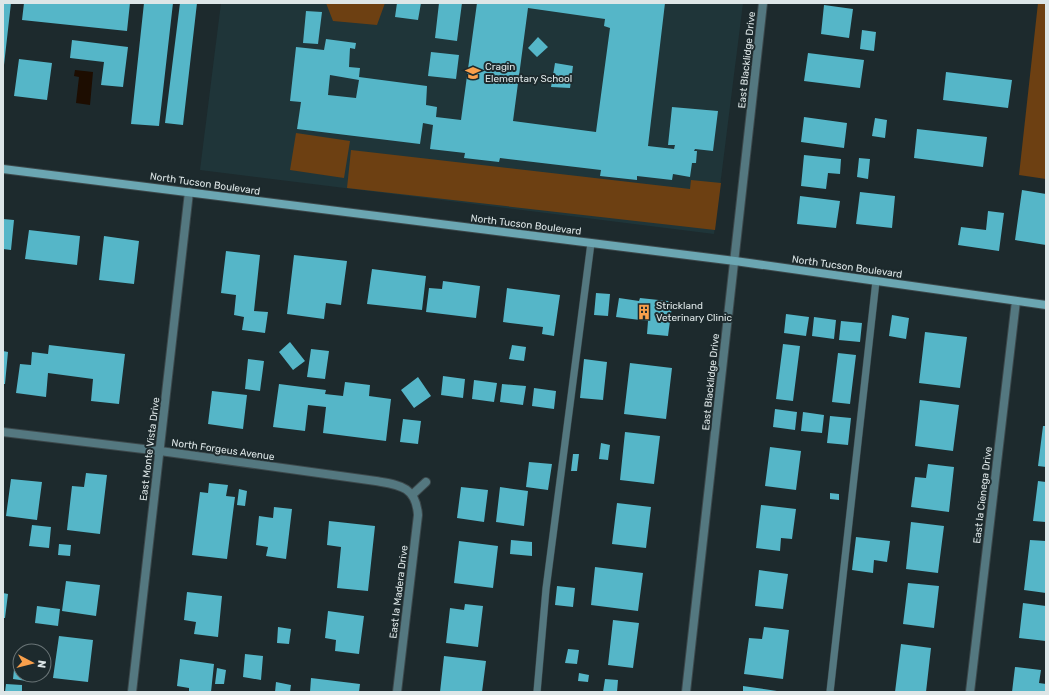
<svg xmlns="http://www.w3.org/2000/svg" width="1049" height="695" viewBox="0 0 1049 695" font-family="Rubik,sans-serif">
<rect width="100%" height="100%" fill="#1d2a2d"/>
<path fill="#1f3539" d="M221,3H743L714,234L200,170Z"/>
<path fill="#6d4012" d="M326,3H385L377,25L333,21Z
M1038,3H1046V179L1019,175Z
M296,133L350,141L344,178L290,170Z
M351,150L690,189L691,180L721,183L715,230L347,188Z"/>
<path fill="#1d0d01" d="M75,70L93,72L90,105L76,103L79,77L74,76Z"/>
<path fill="#55b6c8" fill-rule="evenodd" d="M3,3H11L4,65H3Z
M24,3H130L127,31L22,20Z
M144,3H173L159,126L131,124Z
M180,3H197L183,125L165,123Z
M397,3H421L418,20L395,17Z
M439,3H462L457,41L435,38Z
M477,3H665L648,146L674,149L675,145H668L672,107L718,111L713,151L695,149L694,151H697L696,163H692L690,177L673,174L672,180L637,176V180L600,176L601,170L500,158L499,162L464,158L465,153L430,149L433,125L423,123L420,144L297,129L301,102L290,101L296,47L324,50L326,39L356,43L355,49L350,48L349,67L360,68L359,77L427,86L426,105L437,107L436,117L461,120ZM528,8L605,19L604,26L610,28L596,132L513,121ZM330,75L359,80L356,98L328,95Z
M824,5L853,9L849,38L821,34Z
M306,11L322,12L318,44L303,43Z
M862,30L876,32L874,51L860,49Z
M538,37L548,47L537,57L528,48Z
M72,40L128,47L123,87L101,85L104,62L70,58Z
M431,52L459,55L456,79L428,76Z
M808,53L864,60L860,88L804,81Z
M19,59L52,63L47,100L14,96Z
M555,63L573,66L570,88L551,87Z
M946,72L1012,80L1008,108L943,100Z
M804,117L847,123L844,148L801,142Z
M875,118L887,120L885,138L872,136Z
M917,129L987,137L983,167L914,158Z
M804,155L841,159L840,174L828,173L826,189L801,186Z
M859,158L870,159L868,179L857,177Z
M1022,190L1046,194V245L1015,240Z
M860,192L895,196L892,228L856,224Z
M800,196L840,201L836,228L797,224Z
M988,211L1004,213L999,251L958,245L961,227L986,230Z
M3,219L14,220L11,250L3,249Z
M29,230L80,236L77,265L25,259Z
M104,236L139,241L134,284L99,280Z
M226,251L260,255L254,311L268,312L265,333L242,330L244,317L234,315L236,295L221,293Z
M294,255L347,261L341,305L326,303L324,319L287,314Z
M372,269L426,276L422,310L367,304Z
M443,281L480,286L476,318L426,312L429,288L442,289Z
M507,288L560,295L554,336L542,334L543,327L503,322Z
M596,293L610,294L608,316L594,315Z
M619,298L639,301L640,298L668,301L672,306L668,336L647,334L648,321L616,317Z
M786,314L809,317L806,336L784,333Z
M892,315L909,318L906,339L889,336Z
M814,317L836,320L834,339L812,336Z
M841,321L862,323L860,342L839,340Z
M925,332L967,337L960,388L919,383Z
M290,342L305,361L293,370L279,352Z
M783,344L800,346L793,401L776,399Z
M49,345L125,354L119,404L91,401L93,379L48,373L46,397L16,393L20,364L31,365L32,352L48,354Z
M512,345L526,347L524,361L509,359Z
M311,349L329,351L325,379L307,377Z
M3,351L8,352L5,384H3Z
M838,353L856,355L850,404L832,402Z
M248,359L264,361L260,391L245,389Z
M584,359L607,362L603,400L580,398Z
M630,363L672,368L666,419L624,414Z
M443,376L465,379L463,398L441,395Z
M418,377L431,396L414,408L401,390Z
M474,380L497,383L494,402L472,399Z
M345,382L370,385L369,396L391,399L386,441L323,433L326,407L308,405L305,431L273,427L279,384L326,390L325,394L343,396Z
M502,384L526,386L523,405L500,402Z
M534,388L556,391L554,409L532,406Z
M212,391L247,395L243,429L208,424Z
M920,400L959,405L953,451L915,446Z
M775,409L797,412L795,430L773,427Z
M803,412L824,415L822,433L801,431Z
M830,416L851,418L848,445L827,443Z
M403,419L421,421L418,444L400,442Z
M1043,426H1046V467L1038,466Z
M625,432L660,436L654,484L620,480Z
M601,443L610,445L608,460L599,459Z
M770,447L801,451L796,490L765,486Z
M573,454H579L577,471H571Z
M529,462L552,464L548,490L526,487Z
M928,464L954,467L949,512L911,507L915,477L926,478Z
M86,473L107,475L100,534L67,530L72,486L84,487Z
M11,479L42,482L37,520L6,516Z
M1038,481L1046,482V522L1033,521Z
M209,483L228,485L226,496L235,497L227,559L192,555L200,492L208,493Z
M461,487L488,490L484,522L457,518Z
M500,487L528,491L524,526L496,522Z
M239,489L247,491L245,506L237,505Z
M830,493L839,494V500L830,499Z
M617,503L651,507L646,548L612,544Z
M761,505L796,509L792,539L781,538L780,551L756,548Z
M274,507L292,509L286,559L266,556L268,547L256,545L259,516L273,518Z
M329,521L375,526L368,591L337,588L341,547L327,545Z
M911,522L944,526L938,573L906,569Z
M32,525L51,527L49,548L29,546Z
M856,537L890,541L887,562L874,560L873,573L852,570Z
M511,540L532,542V556L510,554Z
M1030,540L1046,541V593L1024,590Z
M459,541L498,546L493,588L454,583Z
M59,544L71,545L70,556L58,555Z
M595,567L643,573L638,611L591,605Z
M759,570L788,574L783,609L755,606Z
M66,581L100,585L96,616L62,611Z
M908,583L939,586L934,628L903,624Z
M557,586L575,588L573,607L555,605Z
M187,592L222,596L218,637L194,634L196,622L184,620Z
M3,593L8,594L5,618H3Z
M1023,603L1046,606V641L1019,638Z
M465,604L483,606L478,647L446,643L450,608L464,610Z
M37,606L60,609L58,626L35,623Z
M328,611L364,616L359,654L335,651L336,640L325,638Z
M613,620L639,623L633,668L608,665Z
M278,627L291,629L289,644L277,643Z
M764,627L789,630L783,679L744,674L749,638L762,639Z
M59,636L93,640L88,682L53,678Z
M901,644L931,648L926,692H895Z
M568,649L579,650L577,664L565,663Z
M245,654L263,656L261,680L243,677Z
M444,656L486,661L482,692H440Z
M180,659L214,664L211,692H189V688L177,686Z
M1015,667L1041,670L1039,683L1046,684V692H1012Z
M217,668L226,670L224,684H215Z
M14,669H20V675H27V681L13,679Z
M579,673L589,675L588,682L578,681Z
M311,678L360,684L359,692H310Z
M605,679L618,680L617,692H603Z
M276,682L291,685L290,692H275Z
M6,684L22,685V692H5Z
M743,686L777,691V692H743Z"/>
<g fill="none" stroke-linecap="round" stroke-linejoin="round">
<g stroke="#3c484b" stroke-width="8">
<path id="service" d="M537,692L546,589L591,243
M830,692L876,281"/>
</g>
<g stroke="#3c484b" stroke-width="10">
<path id="minor" d="M3,432L160,451L376,481C399,485 416,486 418,515L397,692
M412,495L426,482
M132,692L189,192
M686,692L763,3
M970,692L1016,301"/>
</g>
<g stroke="#3c484b" stroke-width="10">
<path id="secondary" d="M3,169L735,261L1046,305"/>
</g>
<use href="#service" stroke="#547880" stroke-width="7"/>
<use href="#minor" stroke="#547880" stroke-width="8"/>
<use href="#secondary" stroke="#6ba6b2" stroke-width="8"/>
</g>
<defs>
<g id="school-bare" transform="scale(1.2)"><path d="M0-5L7-2L0 1L-7-2ZM-4 1L0 2.5L4 1V4Q0 6-4 4Z" fill="#f9a04c" stroke="#1d2a2d" stroke-width="2.5" paint-order="stroke"/></g>
<g id="building-bare" transform="scale(1.2)"><path d="M-4-6H4V6H1V3H-1V6H-4ZM-2.5-4.3h1.7v1.8h-1.7ZM.8-4.3h1.7v1.8H.8ZM-2.5-1h1.7V.8h-1.7ZM.8-1h1.7V.8H.8Z" fill="#f9a04c" stroke="#1d2a2d" stroke-width="2.5" paint-order="stroke"/></g>
</defs>
<g fill-rule="evenodd">
<use href="#school-bare" x="473" y="73"/>
<use href="#building-bare" x="644" y="312"/>
</g>
<g text-anchor="middle" dominant-baseline="central" stroke-width="4" stroke-linejoin="round" paint-order="stroke">
<g font-size="10" fill="#dde6e7" stroke="#1d2a2d">
<text transform="translate(747 60) rotate(-84)">East Blacklidge Drive</text>
<text transform="translate(205 184) rotate(8)">North Tucson Boulevard</text>
<text transform="translate(526 225) rotate(7)">North Tucson Boulevard</text>
<text transform="translate(847 267) rotate(8)">North Tucson Boulevard</text>
<text transform="translate(711 382) rotate(-84)">East Blacklidge Drive</text>
<text transform="translate(150 449) rotate(-83)">East Monte Vista Drive</text>
<text transform="translate(223 450) rotate(8)">North Forgeus Avenue</text>
<text transform="translate(983 495) rotate(-83)">East la Cienega Drive</text>
<text transform="translate(399 592) rotate(-83)">East la Madera Drive</text>
</g>
<g font-size="10" fill="#dde6e7" stroke="#1d2a2d" text-anchor="start">
<text x="485" y="67">Cragin<tspan x="485" dy="12">Elementary School</tspan></text>
<text x="656" y="306">Strickland<tspan x="656" dy="12">Veterinary Clinic</tspan></text>
</g>
</g>
<rect width="1049" height="695" fill="none" stroke="#dde6e7" stroke-width="8"/>
<g transform="translate(32 663) rotate(97)"><circle r="19" fill="#1d2a2d" stroke="#6a7577"/>
<path d="M0-3L7 15L0 10L-7 15Z" fill="#f9a04c"/>
<text y="-6" font-size="11" font-weight="bold" text-anchor="middle" fill="#dde6e7">N</text>
</g>
</svg>
